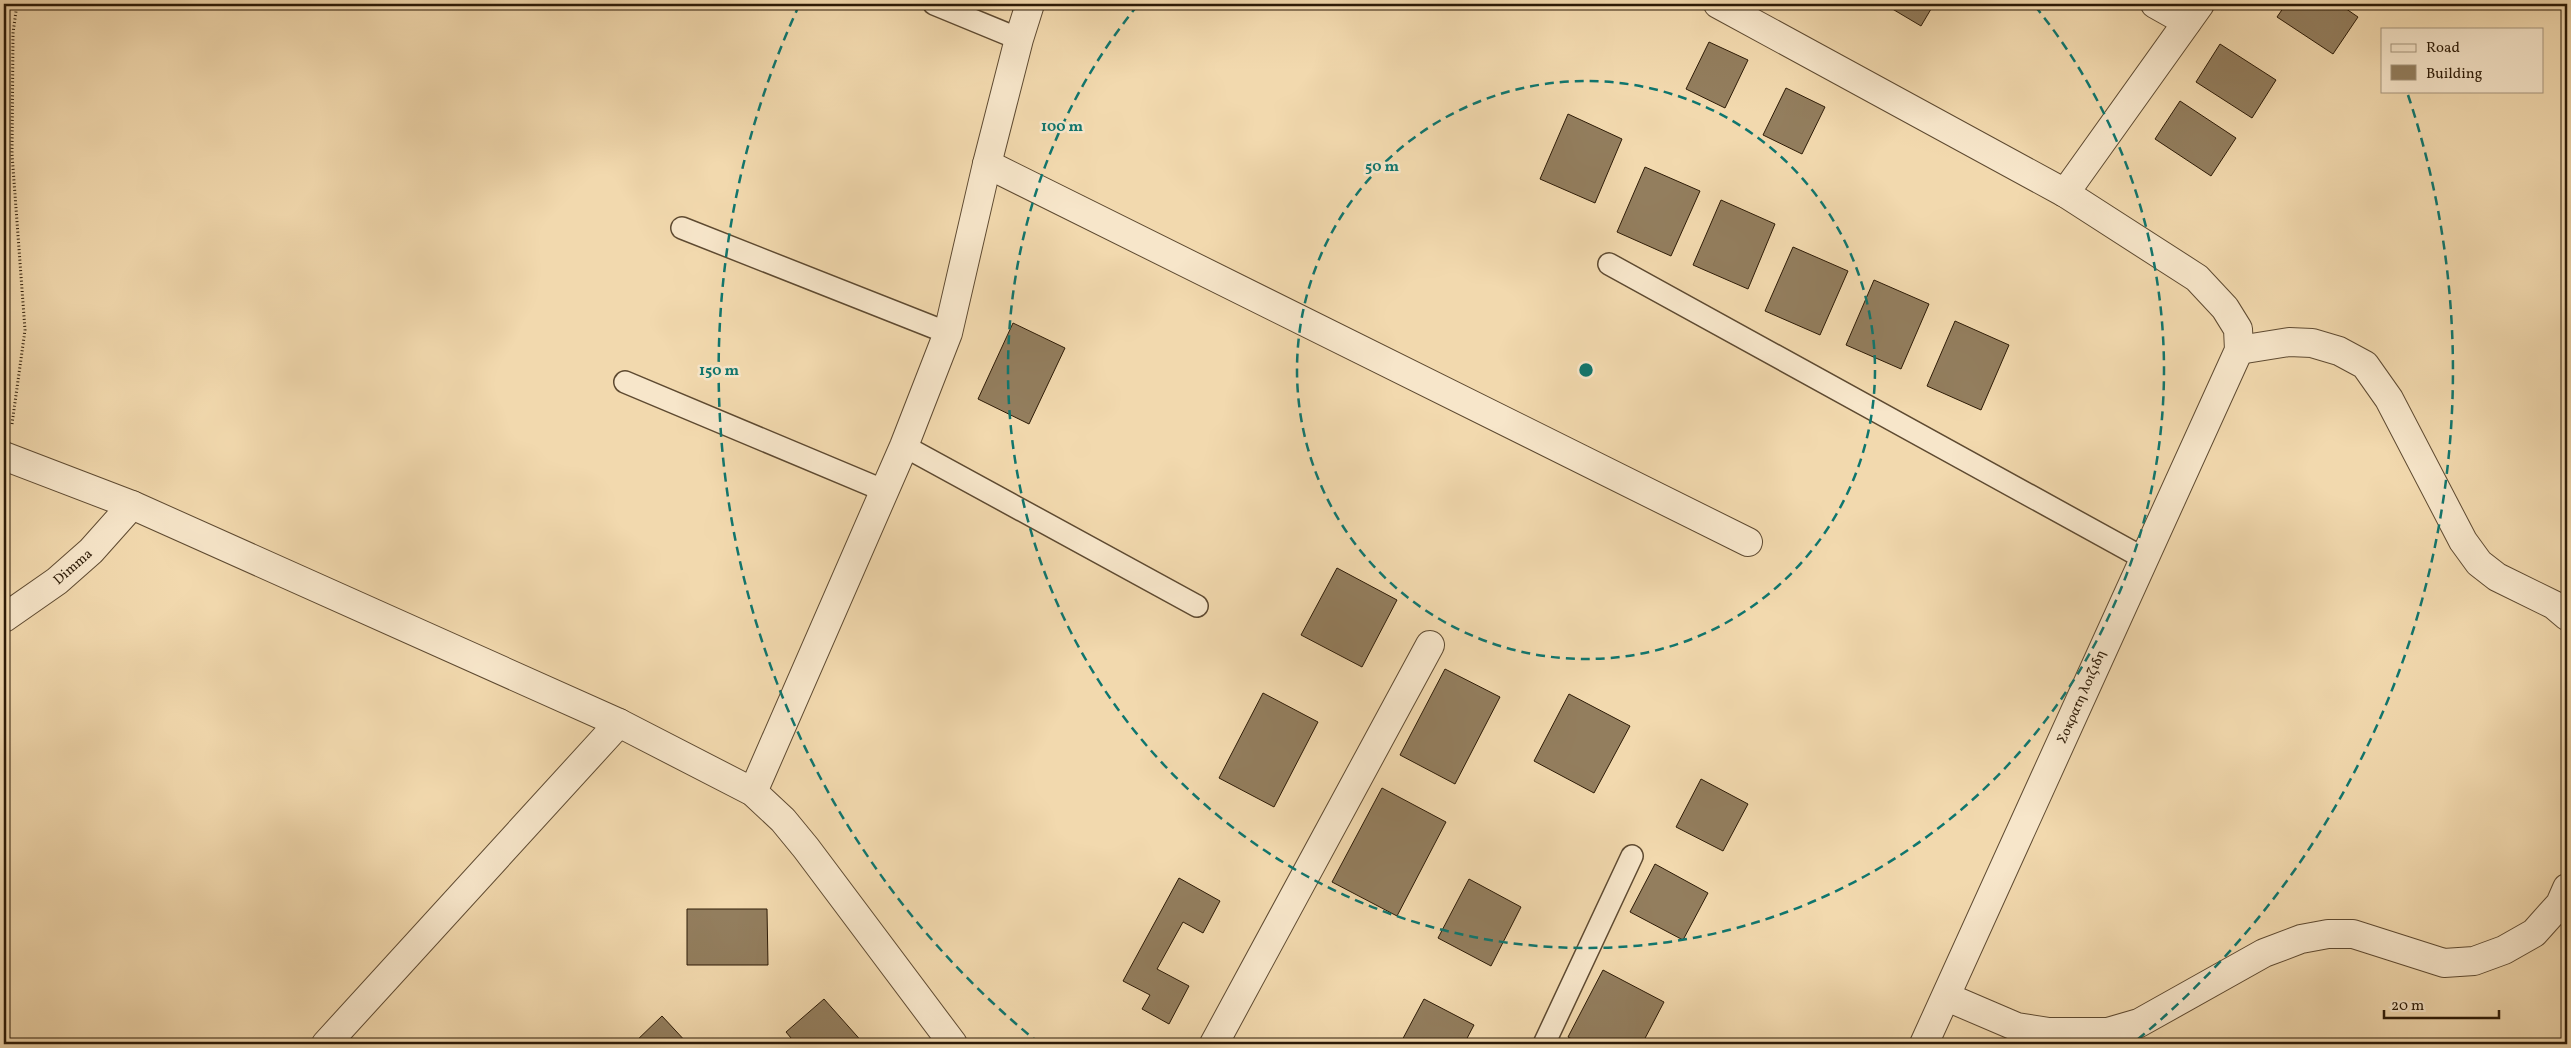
<svg xmlns="http://www.w3.org/2000/svg" width="2571" height="1048" viewBox="0 0 2571 1048" font-family="Vollkorn,serif">
<rect width="100%" height="100%" fill="#f2d9ae"/>
<filter id="stains"><feTurbulence type="fractalNoise" baseFrequency=".004" numOctaves="4"/><feColorMatrix values="0 0 0 0 .2 0 0 0 0 .09 0 0 0 0 .02 0 0 0 .5 -.17"/></filter>
<radialGradient id="worn" r=".72"><stop offset=".6" stop-color="#630" stop-opacity="0"/><stop offset="1" stop-color="#630" stop-opacity=".3"/></radialGradient>
<path fill="#937e5e" stroke="#2d1b07" d="M1884,4H1934L1921,26Z
M2286,4H2339L2358,17L2333,54L2277,17Z
M1709,42L1748,60L1725,108L1686,89Z
M2220,44L2276,80L2252,118L2196,82Z
M1786,88L1825,107L1802,154L1763,135Z
M2180,101L2236,138L2211,176L2155,139Z
M1568,114L1622,139L1595,203L1540,179Z
M1645,167L1700,191L1671,256L1617,232Z
M1721,200L1775,224L1748,289L1693,265Z
M1793,247L1848,271L1820,335L1765,311Z
M1874,280L1929,304L1901,369L1846,345Z
M1955,321L2009,345L1981,410L1927,386Z
M1013,323L1065,348L1029,424L978,399Z
M1337,568L1397,600L1362,667L1301,635Z
M1445,669L1500,697L1455,784L1400,755Z
M1263,693L1318,722L1274,807L1219,778Z
M1569,694L1630,726L1594,793L1534,761Z
M1701,779L1748,804L1723,851L1676,827Z
M1382,788L1446,822L1397,916L1332,882Z
M1655,864L1708,893L1683,940L1630,912Z
M1179,878L1220,901L1203,933L1183,922L1157,969L1189,986L1169,1024L1142,1009L1150,995L1123,981Z
M1469,879L1521,907L1491,966L1438,938Z
M687,909H767L768,965H687Z
M1603,970L1664,1002L1642,1044H1581L1568,1037Z
M824,999L864,1044H796L786,1032Z
M1424,999L1474,1025L1464,1044H1400Z
M662,1016L688,1044H633Z"/>
<g fill="none" stroke-linecap="round" stroke-linejoin="round">
<g stroke="#5e4a31" stroke-width="24">
<path id="service" d="M934,4L1019,39
M682,228L948,333
M1609,264L2145,559
M625,382L885,491
M904,446L1197,606
M1544,1044L1632,856"/>
</g>
<g stroke="#5e4a31" stroke-width="30">
<g id="minor">
<path d="M1718,4L2065,193L2197,278L2225,308L2238,329L2239,350L1924,1044"/>
<path d="M2155,4L2187,22"/>
<path d="M987,164L1748,542"/>
<path d="M2065,193L2200,4"/>
<path d="M2239,350L2289,342L2312,343L2339,351L2365,365L2389,399L2463,541L2479,563L2497,577L2554,605L2567,616"/>
<path d="M4,456L132,505L619,723L753,792L783,820L806,848L953,1044"/>
<path id="s1" d="M4,618L57,581L91,551L132,505"/>
<path d="M753,792L904,446L948,333L987,164L1019,39L1030,4"/>
<path d="M1947,997L2017,1027L2049,1032H2108L2139,1023L2264,953L2301,939L2328,934H2353L2444,963L2474,961L2504,950L2534,933L2560,904L2567,888"/>
<path d="M326,1044L619,723"/>
<path d="M1214,1044L1430,645"/>
</g>
</g>
<path stroke="#2d1b07" stroke-width="3" stroke-dasharray="1 2.5" stroke-linecap="butt" d="M12,424L25,330L12,154L13,33L17,4"/>
<use href="#service" stroke="#f7e6ca" stroke-width="21"/>
<use href="#minor" stroke="#f7e6ca" stroke-width="28"/>
</g>
<g fill="none" stroke="#0f766e" stroke-width="2.5" stroke-dasharray="9 6">
<circle cx="1586" cy="370" r="289"/>
<path d="M2035 6A578 578 0 1 1 1137 6"/>
<path d="M1040 1044A867 867 0 0 1 797 10M2408 95A867 867 0 0 1 2132 1044"/>
</g>
<g text-anchor="middle" dominant-baseline="central" stroke-width="5" stroke-linejoin="round" paint-order="stroke">
<g font-size="14" fill="#2d1b07" stroke="#f7e6ca">
<text stroke="none"><textPath href="#s1" startOffset="86">Dimma</textPath></text>
<text transform="translate(2082 697) rotate(-66)">Σοκρατη λοιζιδη</text>
</g>
</g>
<circle cx="1586" cy="370" r="8" fill="#0f766e" stroke="#f7e6ca" stroke-width="2.5"/>
<g font-size="15" text-anchor="middle" font-weight="bold" fill="#0f766e" stroke="#f7e6ca" stroke-width="5" stroke-linejoin="round" paint-order="stroke">
<text x="1062" y="131">100 m</text>
<text x="1382" y="171">50 m</text>
<text x="719" y="375">150 m</text>
</g>
<rect width="2571" height="1048" fill="none" stroke="#f2d9ae" stroke-width="20"/>
<rect x="5" y="5" width="2561" height="1038" fill="none" stroke="#2d1b07" stroke-width="2.5"/>
<rect x="10" y="10" width="2551" height="1028" fill="none" stroke="#2d1b07"/>
<rect x="2381" y="28" width="162" height="65" fill="#f7e6ca" stroke="#a6957c"/>
<rect x="2391" y="44" width="25" height="8" fill="#f7e6ca" stroke="#a6957c"/>
<text x="2426" y="52" font-size="15" fill="#2d1b07">Road</text>
<rect x="2391" y="65" width="25" height="15" fill="#937e5e" stroke="#a6957c"/>
<text x="2426" y="78" font-size="15" fill="#2d1b07">Building</text>
<path d="M2384 1010v8h115v-8" fill="none" stroke="#2d1b07" stroke-width="2.5"/>
<text x="2391" y="1010" font-size="15" fill="#2d1b07" stroke="#f7e6ca" stroke-width="4" paint-order="stroke">20 m</text>
<rect width="100%" height="100%" filter="url(#stains)"/>
<rect width="100%" height="100%" fill="url(#worn)"/>
</svg>
